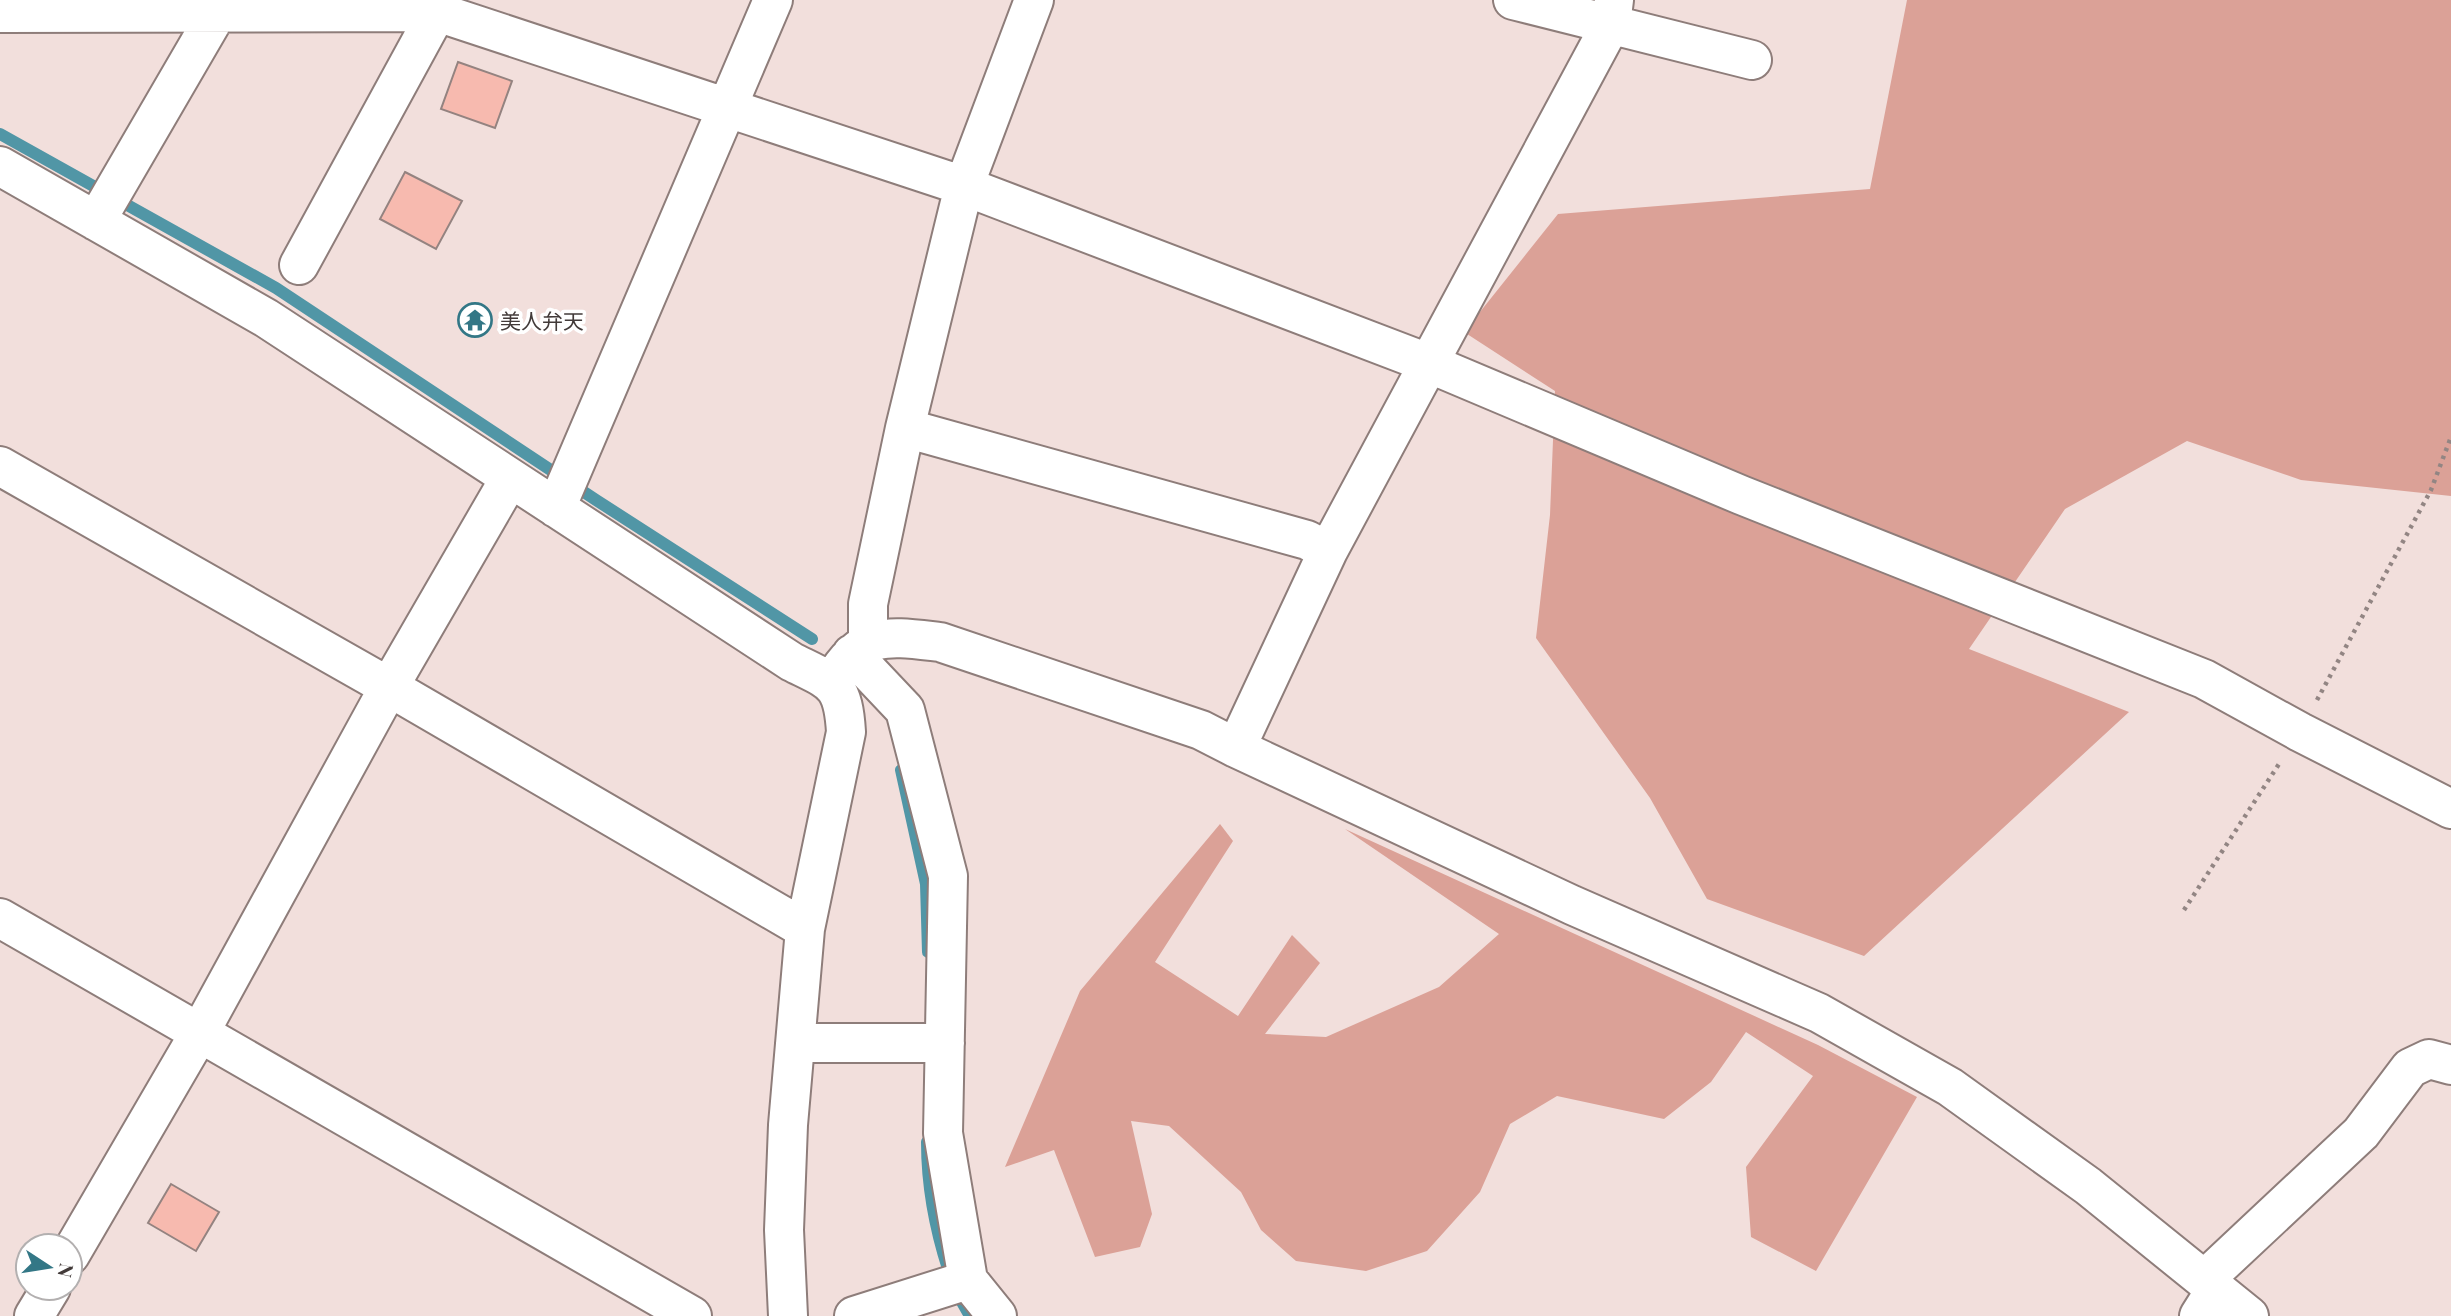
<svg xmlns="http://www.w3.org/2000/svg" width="2451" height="1316" viewBox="0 0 2451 1316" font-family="'Playfair Display','Noto Sans JP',serif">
<rect width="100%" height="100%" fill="#f2dfdc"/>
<path fill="#dba197" d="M1907,0H2451V496L2301,480L2187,441L2065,509L1969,649L2129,712L1864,956L1707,899L1650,798L1536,638L1550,515L1555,391L1464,332L1558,214L1870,189Z
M1220,824L1233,841L1155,962L1238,1016L1292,935L1320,963L1265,1034L1326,1037L1439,987L1499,934L1345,829L1818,1045L1917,1097L1816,1271L1751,1237L1746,1167L1813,1076L1746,1032L1711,1082L1664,1119L1557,1096L1510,1124L1480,1192L1427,1251L1366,1271L1296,1261L1261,1230L1241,1192L1169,1126L1131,1121L1152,1214L1140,1247L1095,1257L1054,1150L1005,1167L1080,991Z"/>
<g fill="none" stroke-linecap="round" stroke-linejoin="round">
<path stroke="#5196a6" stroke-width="12" d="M0,134L276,288L596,500L812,639
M901,770L926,884L928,952
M927,1142C927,1187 936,1233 950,1275
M958,1295L970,1316"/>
</g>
<path fill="#f7baaf" stroke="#948380" stroke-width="2" d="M458,62L512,81L495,128L441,109Z
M405,172L462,201L436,249L380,219Z
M171,1184L219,1212L196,1251L148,1223Z"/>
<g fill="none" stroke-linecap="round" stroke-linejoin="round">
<g stroke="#8e7d7a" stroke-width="42">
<path id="minor" d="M1513,0L1752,60
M0,13L437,12L964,186L1428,363L1741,495L2204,679L2300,732L2451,809
M0,166L266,318L792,662C832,682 843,682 846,732L805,929L788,1125L784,1230L788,1316
M96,221L217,13
M299,265L437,12L440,0
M905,428L1307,540L1328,551
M0,466L389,687L805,929
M556,508L773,0
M868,642V604L905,428L964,186L1034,0
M852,654L905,710L948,876L943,1133L968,1280L854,1316
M832,682C861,630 888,636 940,642L1201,730L1236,748L1572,905L1819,1013L1950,1087L2088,1186L2249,1316
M1236,748L1328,551L1611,24L1614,0
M0,918L692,1316
M795,1043H945
M70,1255L200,1032L389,687L510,478
M968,1280L997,1316
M2204,1280L2361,1133L2410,1068L2429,1059L2451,1065
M34,1316L51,1288
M2199,1316L2216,1289"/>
</g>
<path stroke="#928583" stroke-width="4.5" stroke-dasharray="3.5 5" stroke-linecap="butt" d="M2317,700L2431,490L2451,437
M2184,910L2279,764"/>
<use href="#minor" stroke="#fff" stroke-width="38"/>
</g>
<defs>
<g id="temple-ring" transform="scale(1.75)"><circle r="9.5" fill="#fff" stroke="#337786" stroke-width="1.5"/><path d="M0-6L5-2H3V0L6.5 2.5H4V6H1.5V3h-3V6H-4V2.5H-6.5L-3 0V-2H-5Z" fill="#337786"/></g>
</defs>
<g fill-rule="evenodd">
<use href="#temple-ring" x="475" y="320"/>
</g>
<g text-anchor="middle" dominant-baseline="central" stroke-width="7" stroke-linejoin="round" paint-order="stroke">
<g font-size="21" fill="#423a39" stroke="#fff" text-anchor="start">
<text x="500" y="320">美人弁天</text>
</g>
</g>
<g transform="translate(49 1267) rotate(102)"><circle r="33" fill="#ffffff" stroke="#b3b0b0" stroke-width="2"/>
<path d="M0-5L12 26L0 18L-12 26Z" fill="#337786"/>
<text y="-10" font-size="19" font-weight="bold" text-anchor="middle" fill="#423a39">N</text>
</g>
</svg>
